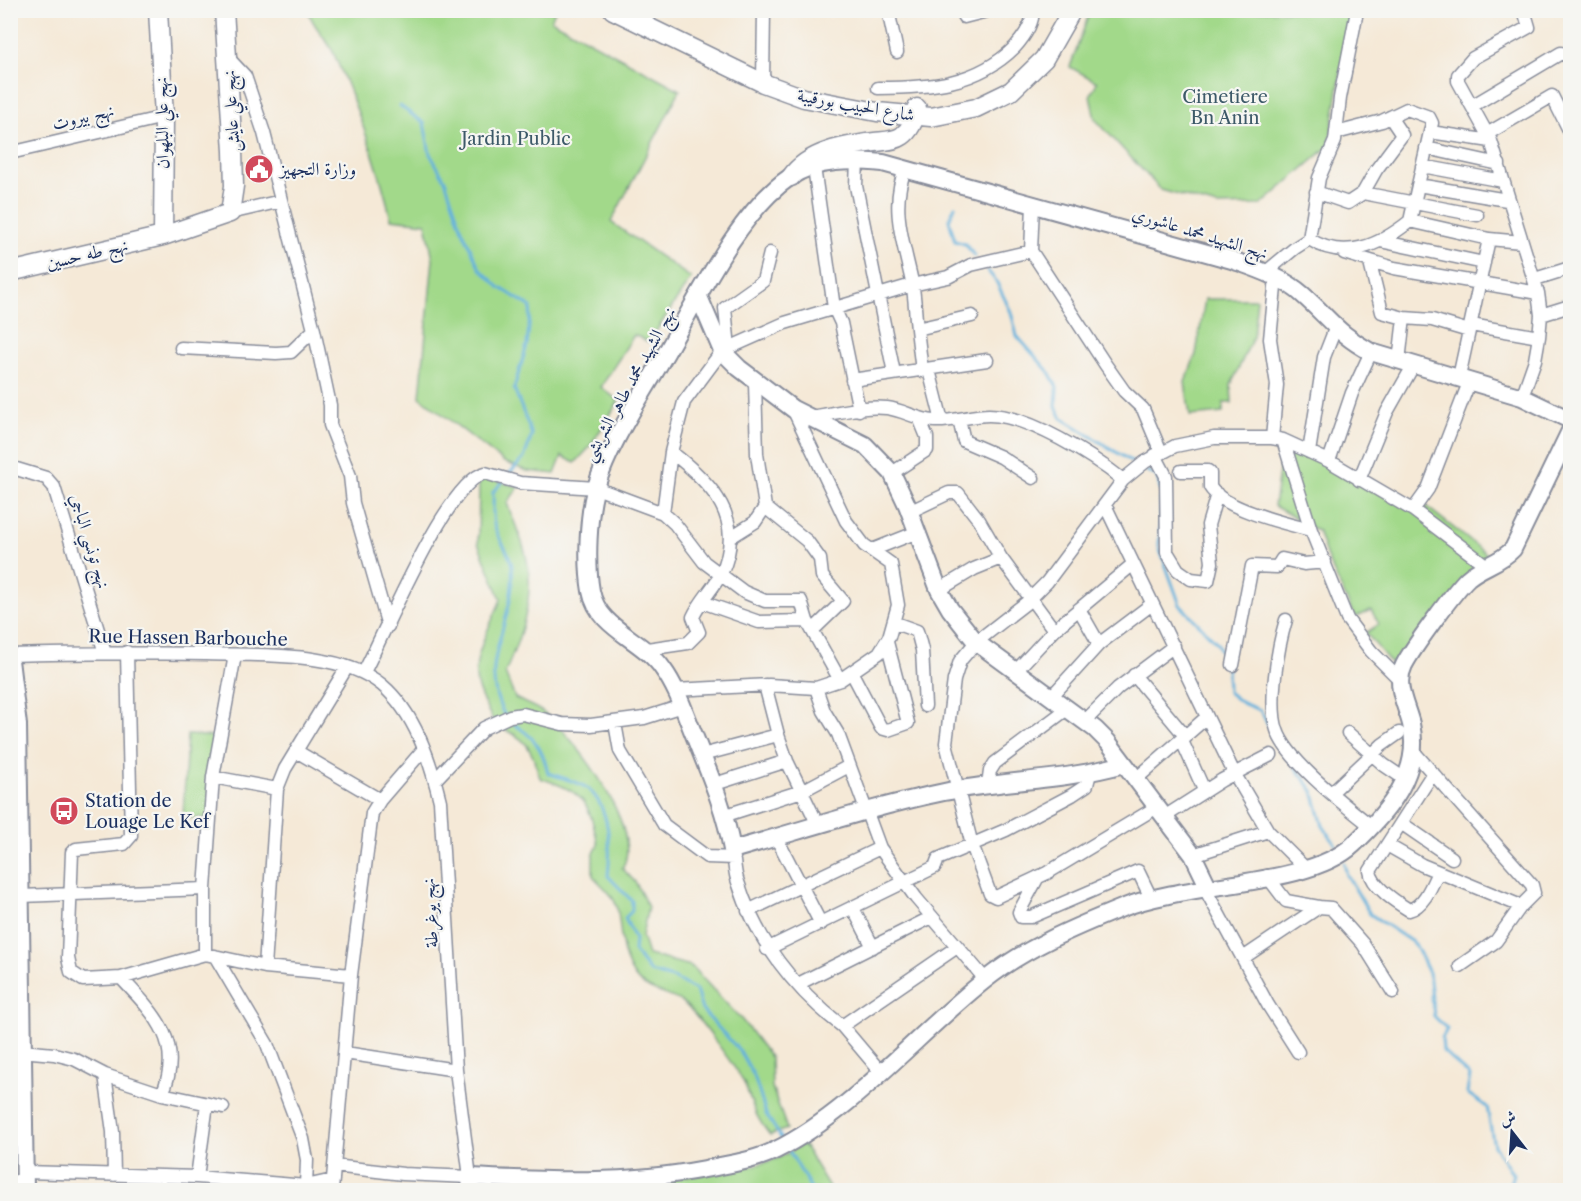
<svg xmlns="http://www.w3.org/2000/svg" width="1581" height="1201" viewBox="0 0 1581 1201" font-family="'Libre Caslon Text',Amiri,serif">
<rect width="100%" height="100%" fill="#f6f6f2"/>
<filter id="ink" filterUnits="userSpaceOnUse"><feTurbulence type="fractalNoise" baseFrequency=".0167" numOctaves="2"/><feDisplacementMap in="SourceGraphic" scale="12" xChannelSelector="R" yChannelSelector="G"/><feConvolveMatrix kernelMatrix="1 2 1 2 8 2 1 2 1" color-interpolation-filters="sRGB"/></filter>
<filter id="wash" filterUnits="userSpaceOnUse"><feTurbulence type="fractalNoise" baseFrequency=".008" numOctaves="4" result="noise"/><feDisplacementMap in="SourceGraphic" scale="24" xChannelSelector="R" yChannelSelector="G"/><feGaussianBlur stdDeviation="1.35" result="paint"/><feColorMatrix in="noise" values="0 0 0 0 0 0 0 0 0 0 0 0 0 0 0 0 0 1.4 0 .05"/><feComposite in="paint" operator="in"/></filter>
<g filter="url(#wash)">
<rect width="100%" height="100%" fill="#f5e9d7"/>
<path fill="#a2d98a" stroke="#5e8474" stroke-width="1.5" d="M308,11H555L551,20L680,90L611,222L691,278L649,342L634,335L601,387L619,401L589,448L575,463L562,456L555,474L527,471L504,462L420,397L433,259L426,223L391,219C378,162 357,108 334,54C327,38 313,27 308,11Z
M1090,11H1351L1329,146L1261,205L1217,206L1161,190L1095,119L1090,96L1097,82L1070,67Z
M1205,299H1257L1253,337L1231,385L1232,403H1223V413L1190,416L1185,382L1196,354Z
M1283,444L1399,501L1427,507L1492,558L1398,672L1366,633L1379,624L1371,610L1356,617L1352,611L1328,560L1318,531L1274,506Z
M486,478L519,487L507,503C513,520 522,538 526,556C536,596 521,636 505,673L515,698C524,703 536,707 544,713C574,735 646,832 622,868L636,883L648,907L642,936L648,955L691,966L742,1020L771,1058L772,1087L787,1129L770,1135C753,1114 754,1106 744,1083C738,1071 694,1010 683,1003C668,992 644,993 633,974C619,952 622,931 617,908C614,895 602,886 593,876V856L598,844C588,799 584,793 540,778C531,749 528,737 497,727C490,714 480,699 477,684C471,657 492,623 501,599L478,543L479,484Z
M187,735L220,737L215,818H183Z
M803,1144L831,1190H613L615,1187L753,1166L779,1158Z"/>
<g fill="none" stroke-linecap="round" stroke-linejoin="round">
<path stroke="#62b1dc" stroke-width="3" d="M400,106L424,123L430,154L445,180L461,227L480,269L499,287L531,307L527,345L514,388L532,435L524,458L507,476
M955,206L949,220L955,241L965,244L975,256
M987,270L996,281L1011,312L1017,336L1049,372L1057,387L1056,407L1062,418L1132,462
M1147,471L1157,476L1161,492
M503,481L493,492C494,502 492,514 494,524C497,539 511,552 512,567C517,623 474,662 505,716
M1161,499L1159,547L1180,605L1217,643L1227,666L1228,692L1242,703L1260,710L1272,731
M509,721C532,735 542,745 548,773C559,777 577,781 587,788C611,807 611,849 608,876L632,901V911L625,918L635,939L634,951L650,972L673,978L696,990L702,1010L740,1051L754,1076L766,1114L783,1141
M1295,767L1313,791L1323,826L1336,845
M1344,863L1347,875L1370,914L1415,944L1429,973L1434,1016L1447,1029L1442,1038L1443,1051L1470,1076L1467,1093L1487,1107L1494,1146L1513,1174L1510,1184L1497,1188L1499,1190
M788,1149L812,1190"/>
</g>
</g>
<g filter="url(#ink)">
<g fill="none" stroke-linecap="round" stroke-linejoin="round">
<g stroke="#888c9a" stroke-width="15">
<path id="street" d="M888,10L897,52
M960,10L964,17L987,11
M637,23L655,10
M229,59L245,76L264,133L314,330L330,405V425L350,476L353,503L388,626
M763,83L764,10
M878,88C929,88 977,85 1015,47C1024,37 1033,24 1033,10
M1472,106L1561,53L1570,56
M1390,117L1402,135L1376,170L1363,193L1477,215
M1430,132L1491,141
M1487,134L1552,96L1570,132
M1426,148L1499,164
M10,153L164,117
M857,160L856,186L894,373
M1422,166L1503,181
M814,167L834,308L841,323L859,410
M906,168C889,205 904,244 912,282C915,297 915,313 917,329
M1418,185L1507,200
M1316,192L1348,203L1363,193
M1033,205L1031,251L1105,364L1124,391L1143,409L1161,452
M230,213L281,201
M1410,221L1489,239L1522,242
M1309,239L1319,178L1335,141L1340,98L1357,11
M1380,241L1484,263
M1344,253L1394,268L1538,293
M1370,263L1382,312L1404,318L1399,361
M1266,272L1295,248L1309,239C1345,262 1380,245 1410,221L1432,123L1429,117L1407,109L1382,121L1336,133
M1535,279L1570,268
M1541,315L1570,306
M1404,318L1432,320L1469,331
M1471,325L1539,337
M181,348L276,353L291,352L314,330
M729,348L725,308L763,281L770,253
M929,370L942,421
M922,371L917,329L972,316
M1459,377L1489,239
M852,380L987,360
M755,382L757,454L765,507L807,541L820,559L822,576L843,601L813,630
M1522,397L1535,360L1539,337L1541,315L1538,293L1491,141L1458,81V75L1473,58L1529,27L1524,10
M810,417C834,414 862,405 887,408C904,410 917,420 935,421C953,422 971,415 989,415C1028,415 1093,456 1123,480
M959,419L964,441L1001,457L1033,478
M1272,438L1277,385L1270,339L1276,277
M1283,440L1311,530L1347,619L1371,651L1400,680
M1309,452L1324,357L1335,329
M1155,455L1166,476L1167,552L1178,570L1191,579L1208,581L1212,563L1208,525L1217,494
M1329,461L1352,393L1371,352
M10,467L46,478L54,487L105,653
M1181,471H1208L1210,473V487C1223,509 1287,524 1311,530
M892,473L927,450V437L920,420
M1359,480L1387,412L1413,366
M1105,505L1234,773L1268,831L1306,869
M1413,510L1487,566
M909,512L949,493H958L979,520L1001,558L1054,630
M663,513L671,452L684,402L722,351L785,323L912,285L948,277L971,265L1031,251
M731,537L755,522L765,507
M872,550L915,533
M939,590L974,569L1001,558
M702,602L759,622L807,621
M1079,609L1099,644
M1286,620C1278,646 1268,704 1277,730C1286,760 1346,806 1371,826
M895,623L917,631L922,650L925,706
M647,649L688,643L699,632L693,617C700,601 713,589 721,574C747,520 712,483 671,452
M127,652L131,836L124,844L76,849L72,852L68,958L71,972L83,980L121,978L205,954L265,967L351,975
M10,655C76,653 141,653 206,654C258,656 340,650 382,685C415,713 430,760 440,801L456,1070L470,1177L403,1174L334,1166
M1233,665L1252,566L1277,567L1282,559L1304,564L1325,562
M364,672C384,635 447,481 485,473L520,483L596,488L663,513L675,524L704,562L744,592L765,601H801L807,621L840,680
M1015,672L1054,630L1132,565
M852,673L881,728L888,730L908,723L887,642
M1134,675L1186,737
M765,685L778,735
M816,688L824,711L838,734L880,848L916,898L985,979
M675,690L769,685L816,688L840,680L879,653L889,637L898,605L891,564L864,545L846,521L793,409
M1051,697L1099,644L1152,604
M1085,721L1118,688L1174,646
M615,723L620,751L664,825L707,857L734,858
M1348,733L1384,765L1406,780
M1182,741L1204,790
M296,751L380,800
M702,755L778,735L787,761L817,823
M1433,773L1370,871C1372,887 1396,902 1409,910C1424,906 1432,885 1438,872
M213,777L277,789
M1136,779L1207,717
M435,780L484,728L510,716L523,714L562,724L591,725L644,718L682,706
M715,784L787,761
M988,785L990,771L995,763L1067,709
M1331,793L1382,745L1399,733
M1157,807L1047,873L996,897L990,894L972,845L946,743L954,680L960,661L976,642L1026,603L1047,582L1123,480L1145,462L1175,446L1214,438H1272L1283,440L1329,461L1413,510L1428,489L1470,380
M726,815L802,791L849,766
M1164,817L1222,780L1271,755
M1401,823L1452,858
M776,837L821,924
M1387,845L1422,865L1521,906L1534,893L1532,885L1414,752
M732,850C735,861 734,872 738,882C756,940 794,989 842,1026L957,947
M1193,855L1268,831
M1267,876L1286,901L1319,907
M1038,877L1019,912L1021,917H1031L1138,871L1151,898
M1204,887L1268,1005L1298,1052
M21,896L205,889
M853,908L873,947
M748,911L880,848
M767,949L935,867L938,859L1006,830L1072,795L1087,785L1090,773
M205,954V889L213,777L235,655
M215,956L267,1044L303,1139L307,1160L306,1186L310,1190
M1243,958L1319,907L1331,908L1363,944L1393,992
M1460,966L1496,941L1521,906
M265,967L277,789L285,769L347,667
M121,978C154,1013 185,1043 162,1094
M798,984L932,917
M842,1026L880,1071
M10,1050L54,1054L74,1059L105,1075L162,1094L223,1107
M345,1053L456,1070
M105,1075L113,1132L114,1175
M25,1172L197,1177L306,1186L333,1180
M197,1177L207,1104
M10,1182L25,1180
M332,1190L351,975L372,813L380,800L424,749"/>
</g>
<g stroke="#888c9a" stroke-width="20">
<path id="secondary" d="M699,297L722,351L739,368L793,409L865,445L892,473L907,505L939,590L950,609L976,642L1095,729L1108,742L1193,855L1208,886
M10,660L18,725L25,1190
M1124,764C1065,781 1004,780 944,792C872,807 803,830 732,850C725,809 709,773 694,735C685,713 677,688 663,669C643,639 598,629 591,591C586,563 588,514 596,487C610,442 640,399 663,358C695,304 737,213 790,177C817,159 853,160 883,163L1232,260C1257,269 1283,277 1303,295C1329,318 1339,335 1371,352L1522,397L1570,420
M471,1190L470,1177C549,1181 627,1184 705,1169C729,1164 754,1161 776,1150C851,1113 919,1032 985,980C1025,948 1075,927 1122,908C1185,882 1308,887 1353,845C1388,812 1422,773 1411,724C1406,704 1394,685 1404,665C1412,649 1455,590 1468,578C1482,566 1500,563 1513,549L1570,431"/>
</g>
<g stroke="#888c9a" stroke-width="21">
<path id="primary" d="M158,10L164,117L163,236
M613,10L763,83L804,98L877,112L931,117L976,108L1011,91L1044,59L1072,10
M791,177C809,151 845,146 875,142C883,141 895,141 902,136C911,130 915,118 917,108
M10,272L163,236L230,213L234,186L233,151L224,10"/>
</g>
<use href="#street" stroke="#fff" stroke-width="12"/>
<use href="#secondary" stroke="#fff" stroke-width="16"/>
<use href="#primary" stroke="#fff" stroke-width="18"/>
</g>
</g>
<defs>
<g id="civic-disc" transform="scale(1.5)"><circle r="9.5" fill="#d1495b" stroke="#f6f6f2"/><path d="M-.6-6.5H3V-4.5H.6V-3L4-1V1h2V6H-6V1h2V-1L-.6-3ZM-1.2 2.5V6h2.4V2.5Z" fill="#fff"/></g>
<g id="bus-disc" transform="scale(1.5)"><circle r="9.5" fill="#d1495b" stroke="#f6f6f2"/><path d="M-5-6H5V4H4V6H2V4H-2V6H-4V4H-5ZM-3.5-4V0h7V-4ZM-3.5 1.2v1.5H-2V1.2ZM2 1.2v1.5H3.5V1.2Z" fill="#fff"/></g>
</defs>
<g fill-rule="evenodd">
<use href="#civic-disc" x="259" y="169"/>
<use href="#bus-disc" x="64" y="811"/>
</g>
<g text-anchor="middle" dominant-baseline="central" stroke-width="4.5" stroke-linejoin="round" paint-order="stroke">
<g font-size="18" fill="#3d5a69" stroke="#f6f6f2">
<text x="1225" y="97">Cimetiere<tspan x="1225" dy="21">Bn Anin</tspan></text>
<text x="516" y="139">Jardin Public</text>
</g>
<g font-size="18" fill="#1b2f5e" stroke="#f6f6f2">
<text transform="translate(856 105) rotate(10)">شارع الحبيب بورقيبة</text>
<text transform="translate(231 111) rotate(-93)">نهج علي عايش</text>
<text transform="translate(83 117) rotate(-13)">نهج بيروت</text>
<text transform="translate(162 123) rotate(-91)">نهج علي البلهوان</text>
<text transform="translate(1200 233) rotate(17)">نهج الشهيد محمد عاشوري</text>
<text transform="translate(87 254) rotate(-13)">نهج طه حسين</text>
<text transform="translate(629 384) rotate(-61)">نهج الشهيد محمد طاهر الشريشي</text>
<text transform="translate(90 541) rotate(73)">نهج تونسي الباجي</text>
<text transform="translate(188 638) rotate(1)">Rue Hassen Barbouche</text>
<text transform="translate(430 913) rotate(-93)">نهج يوغرطة</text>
</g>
<g font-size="18" fill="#1b2f5e" stroke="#f6f6f2" text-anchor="start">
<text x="280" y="169">وزارة التجهيز</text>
<text x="85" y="801">Station de<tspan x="85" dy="21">Louage Le Kef</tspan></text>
</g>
</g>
<rect width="1581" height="1201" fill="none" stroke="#f6f6f2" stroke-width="36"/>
<g transform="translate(1512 1132) rotate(343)" stroke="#f6f6f2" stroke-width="4.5" paint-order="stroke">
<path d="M0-4.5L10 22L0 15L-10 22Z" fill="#1b2f5e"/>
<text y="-9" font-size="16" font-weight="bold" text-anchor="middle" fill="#1b2f5e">ش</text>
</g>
</svg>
